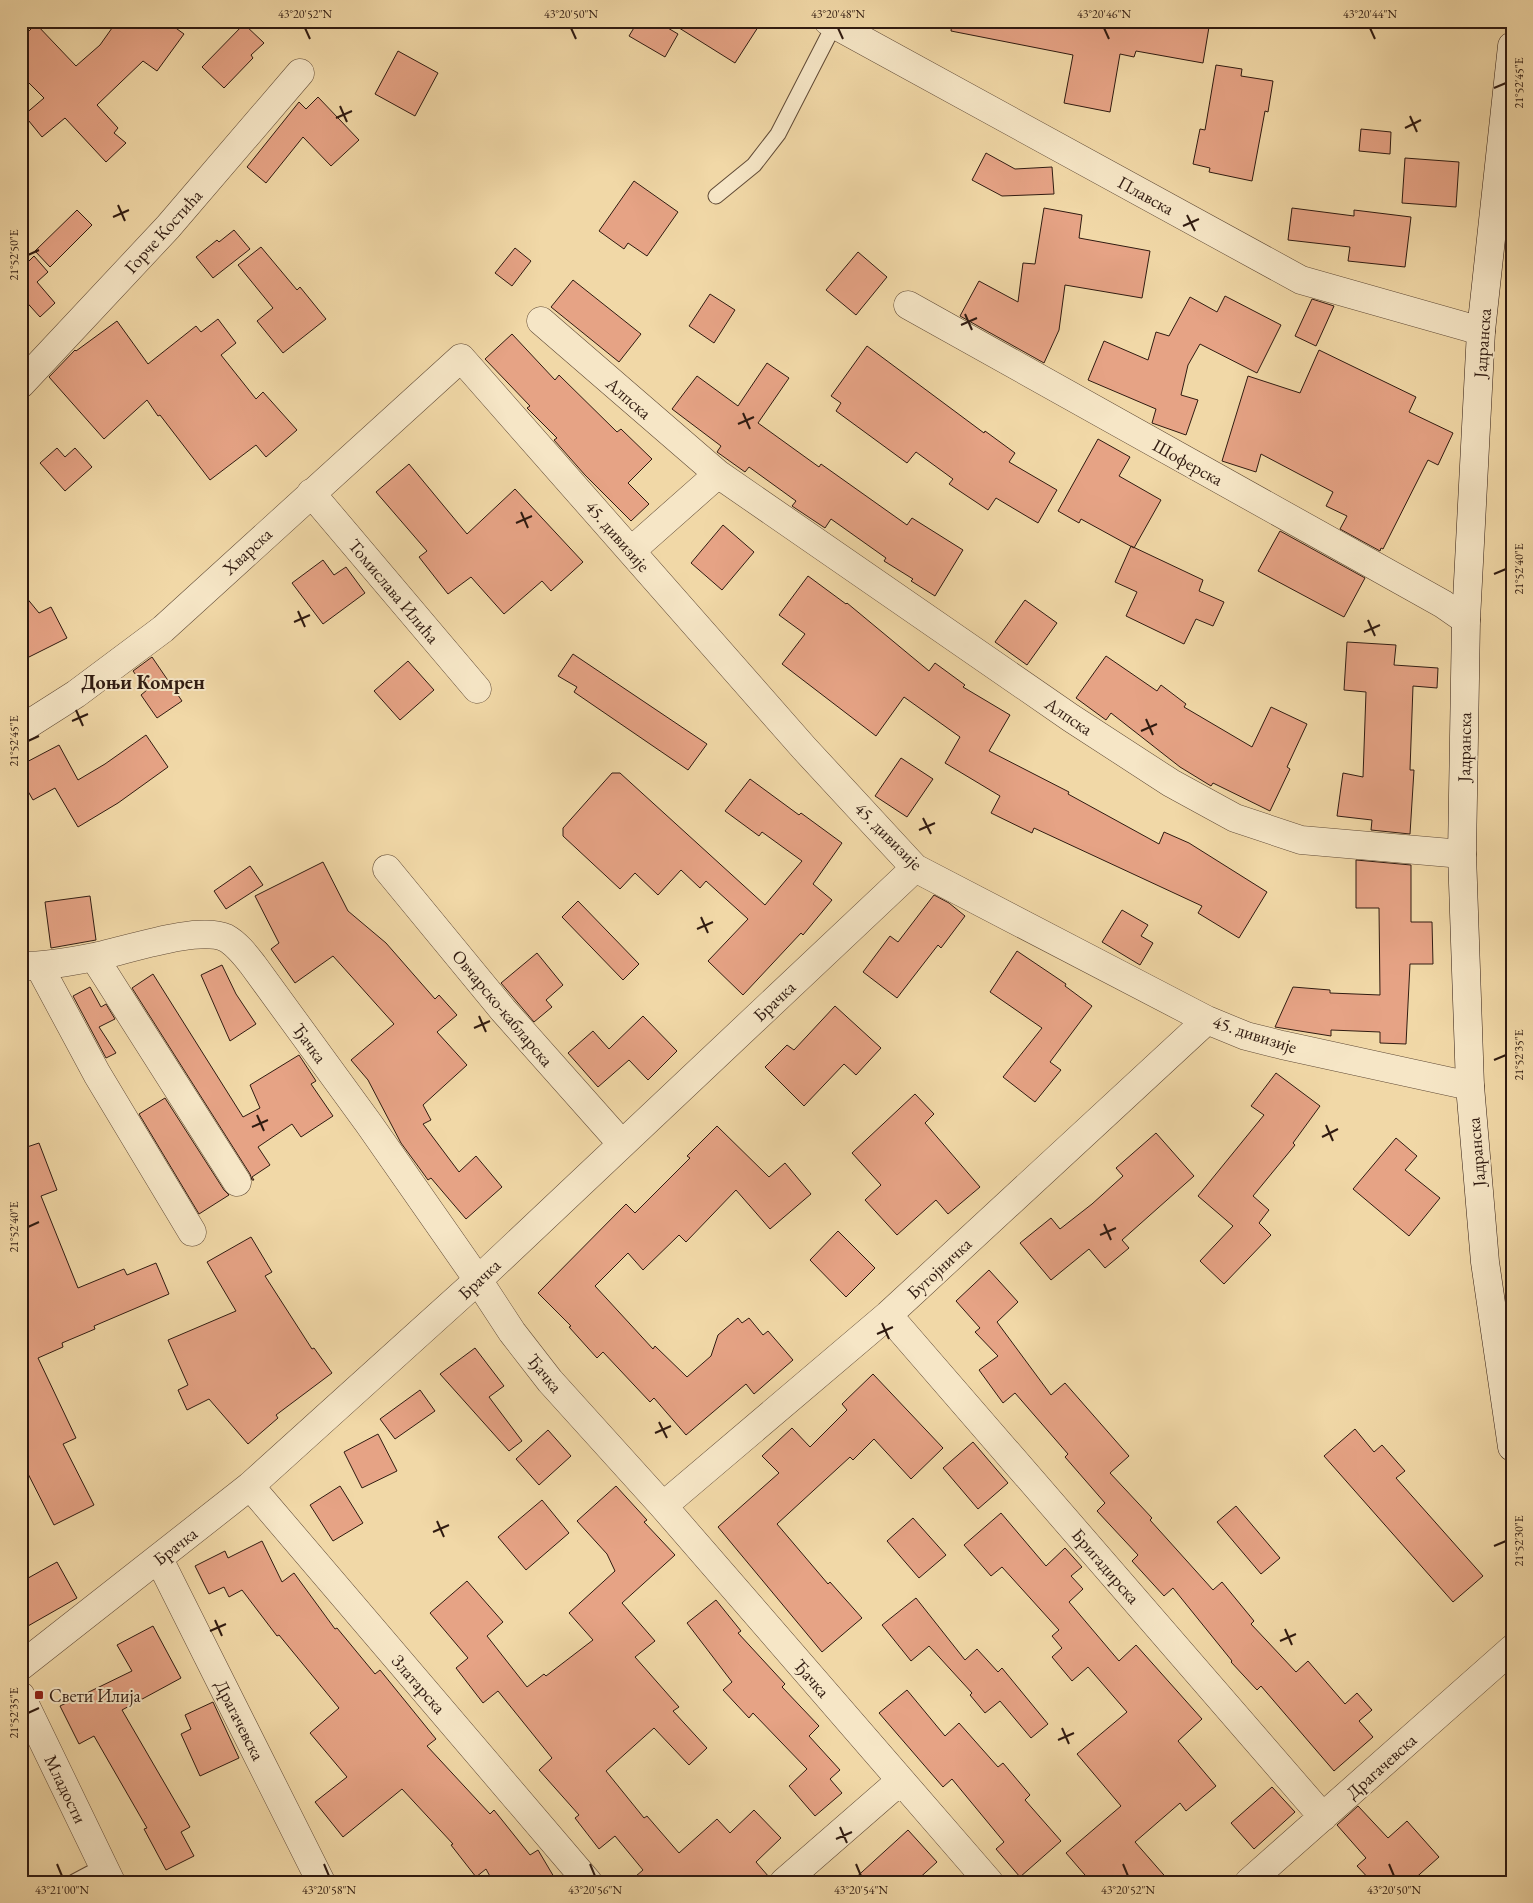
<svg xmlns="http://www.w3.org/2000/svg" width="1533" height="1903" viewBox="0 0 1533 1903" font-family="'EB Garamond',serif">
<rect width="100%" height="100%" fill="#f1d8a7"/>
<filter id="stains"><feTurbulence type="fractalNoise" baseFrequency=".004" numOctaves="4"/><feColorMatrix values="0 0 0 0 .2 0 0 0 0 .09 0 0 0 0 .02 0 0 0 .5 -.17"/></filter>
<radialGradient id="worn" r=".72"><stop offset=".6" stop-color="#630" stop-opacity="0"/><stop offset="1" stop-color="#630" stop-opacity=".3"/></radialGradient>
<path fill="#e6a385" stroke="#301b11" d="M117,21H166L184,34L157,71L143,61L97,105L118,128L114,133L126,143L106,162L65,118L42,137L24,115L44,98L21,75V39L36,24L76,66L100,45Z
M638,21H656L678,34L665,57L629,36Z
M668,21H762L735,63Z
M952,21H1210L1203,63L1136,51L1134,57L1120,54L1110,112L1064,103L1073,55L951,31Z
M244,24L264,43L251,55L253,58L224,88L202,67Z
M398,51L438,73L415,116L375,94Z
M1216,65L1242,69L1241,76L1273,81L1268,112L1265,111L1252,181L1209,172L1210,168L1193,164L1200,129L1205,130Z
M318,97L359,140L331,166L303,137L266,183L247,167L299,102L306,109Z
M1361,129L1391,132L1390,154L1359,151Z
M986,153L1015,169L1052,167L1054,194L1002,196L972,180Z
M1405,158L1459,162L1456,207L1402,203Z
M634,181L678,212L647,256L628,243L624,249L599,231Z
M1044,208L1082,215L1079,238L1150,251L1142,298L1065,285L1059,330L1044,363L960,316L979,281L1018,302L1023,263L1035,264Z
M1292,208L1354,216V210L1411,217L1405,267L1348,261L1350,247L1288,240Z
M77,210L92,225L50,267L35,251Z
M234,230L250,249L213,278L196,257L217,240L219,242Z
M261,247L297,290L300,287L326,319L283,353L257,321L273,308L238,265Z
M515,248L531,261L512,286L495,273Z
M858,252L887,277L856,315L826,290Z
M34,256L48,272L37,282L55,303L40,317L21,296V265L23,267Z
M573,280L641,334L619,362L551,307Z
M710,294L735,310L714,343L689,326Z
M1225,296L1281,325L1257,373L1200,344L1188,365L1181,395L1198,400L1186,435L1152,423L1156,409L1088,380L1104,341L1148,360L1156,332L1169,336L1190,297L1217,312Z
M1312,299L1334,306L1316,346L1295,336Z
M218,319L236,343L221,355L256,399L263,392L297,430L266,457L256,445L210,480L160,415L158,416L147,400L104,439L49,377L75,350L76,351L117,321L148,364L196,326L201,332Z
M512,334L555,380L559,375L617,432L621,429L652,459L628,483L649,504L631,521L585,475L554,440L557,438L527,408L530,406L485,359Z
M867,346L984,433L985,431L1015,453L1009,462L1057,490L1038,523L996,498L988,510L949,484L953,479L916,452L907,463L836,411L841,403L831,396Z
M1319,350L1416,397L1409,412L1453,433L1438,465L1428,460L1383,549L1381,548L1380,551L1340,529L1347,516L1326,506L1333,492L1261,454L1256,472L1222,461L1248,376L1300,393Z
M767,363L789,378L758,423L819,467L821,464L907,525L912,518L963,550L935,596L911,581L913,579L884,561L886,558L831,519L825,528L792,506L796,501L749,467L745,472L717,452L721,446L672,409L697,376L738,406Z
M1098,439L1130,457L1119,476L1161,500L1134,548L1081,519L1079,523L1058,511Z
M57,448L65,457L75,448L92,467L65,491L40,463Z
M409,464L467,534L515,489L583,562L551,591L542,581L504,614L471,577L448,594L419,557L427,551L376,492Z
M723,525L754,552L722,590L691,563Z
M1280,531L1365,578L1344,617L1258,571Z
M1131,546L1203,580L1199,591L1224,602L1213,626L1196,619L1184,644L1126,616L1137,592L1115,582Z
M323,560L334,575L346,567L365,593L323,624L292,583Z
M808,576L846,604L847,603L929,671L935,663L965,685L963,687L1010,715L989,751L1069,792L1068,794L1159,844L1164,832L1189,843L1267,892L1239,938L1198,913L1202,906L1034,828L1032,833L991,813L1000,796L945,763L960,737L904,697L876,736L782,664L805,634L779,615Z
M21,591L39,613L51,607L67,638L21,661Z
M1025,600L1057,623L1027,665L995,642Z
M1347,642L1396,645L1394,665L1438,668L1437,688L1413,686L1410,770H1414L1410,834L1371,830L1372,820L1337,816L1343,773L1363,777L1366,692L1344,690Z
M573,654L707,744L688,770L574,692L577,687L558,676Z
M1106,656L1157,691L1161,685L1186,704L1184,707L1252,747L1271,707L1307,724L1287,767L1290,769L1270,811L1213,783L1211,786L1180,767L1111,713L1106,720L1076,698Z
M152,657L182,701L157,718L141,695L147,690L133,671Z
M408,661L434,690L400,720L374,691Z
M146,735L168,767L118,803L78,827L55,788L33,800L21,779V765L59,745L78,780L105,764Z
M901,758L933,779L907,817L875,796Z
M612,773H620L765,905L802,861L762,832L759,836L725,811L750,779L799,815L801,813L842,843L813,884L832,900L803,935L801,933L743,995L708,961L748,919L706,881L700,888L681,870L658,895L635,873L620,889L563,836V828Z
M1356,860L1411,865V922H1432L1433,964H1410L1406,1044L1380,1043V1032L1331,1030V1036L1275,1027L1293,987L1330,990V993L1380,995L1379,908H1356Z
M323,862L348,911L386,943L435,999L439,995L457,1015L437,1032L467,1065L423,1105L431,1120L423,1124L459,1172L476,1156L502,1187L466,1219L431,1178L428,1180L423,1173L401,1143L368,1080L351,1060L394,1024L333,956L295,983L271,949L279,943L255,896Z
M250,866L263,885L226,909L214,891Z
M934,895L949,903L965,916L941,948L938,945L897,998L863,972L890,936L898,942Z
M90,896L96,940L51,948L45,902Z
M578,901L639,964L623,980L562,917Z
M1122,910L1148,925L1141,936L1153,943L1140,965L1102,942Z
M1017,951L1066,984L1065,986L1092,1006L1050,1062L1061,1070L1035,1102L1003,1077L1042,1028L990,992Z
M537,953L563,985L546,1000L552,1007L534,1022L501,983Z
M222,965L236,994L256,1024L230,1041L201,975Z
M153,974L243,1117L260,1108L250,1085L299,1055L316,1081L311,1084L333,1116L301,1137L292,1124L258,1147L270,1165L252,1177L254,1180H252L250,1174L132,988Z
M90,987L101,1007L106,1004L115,1019L99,1027L116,1053L106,1058L73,996Z
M835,1006L881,1048L856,1075L844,1064L804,1106L765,1067L787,1045L794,1050Z
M643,1016L677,1051L648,1080L629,1060L598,1087L568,1053L593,1031L609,1049Z
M1276,1073L1320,1106L1293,1143L1295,1145L1253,1196L1269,1210L1259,1223L1271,1235L1224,1284L1200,1261L1233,1226L1198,1196L1264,1115L1251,1106Z
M915,1094L934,1114L925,1123L980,1187L948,1214L936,1200L897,1235L865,1200L881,1185L852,1153Z
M165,1098L224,1190L229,1195L199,1214L139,1114Z
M717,1126L769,1177L785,1163L811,1194L770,1229L736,1190L686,1242L679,1235L643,1270L628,1253L595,1286L653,1349L655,1346L687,1377L711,1356L718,1335L738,1318L742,1323L749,1318L763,1335L768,1331L793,1360L754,1394L746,1384L686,1435L654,1398L650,1402L603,1352L597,1358L569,1327L571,1326L538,1293L626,1204L635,1213L690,1158L687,1156Z
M1156,1133L1194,1176L1122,1240L1129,1248L1105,1268L1089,1249L1051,1280L1020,1243L1051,1218L1060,1229L1092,1204L1123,1176L1116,1168Z
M1396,1138L1417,1156L1405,1170L1440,1198L1409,1236L1353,1189Z
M39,1143L57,1190L41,1196L78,1288L124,1269L127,1275L156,1263L169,1294L94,1326L95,1329L62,1343L63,1347L38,1358L76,1438L63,1444L94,1505L54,1525L21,1460V1149Z
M838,1231L875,1268L846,1297L810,1260Z
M251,1237L272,1272L265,1276L312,1349L314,1348L332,1373L276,1415L278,1418L248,1444L209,1399L187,1410L178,1390L188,1385L168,1340L236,1311L207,1262Z
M989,1270L1018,1302L997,1322L1051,1395L1065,1383L1129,1456L1110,1473L1152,1518L1150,1520L1213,1590L1222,1582L1254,1621L1251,1624L1296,1672L1308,1661L1345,1704L1357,1693L1372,1710L1359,1721L1373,1737L1334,1771L1261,1686L1257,1690L1231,1662L1232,1661L1173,1588L1164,1596L1132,1561L1138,1555L1097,1511L1105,1503L1065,1457L1068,1454L1015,1393L1003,1403L979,1370L998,1356L975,1332L980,1328L956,1301Z
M475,1348L504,1386L489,1397L522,1441L509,1451L440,1374Z
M873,1374L943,1448L911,1479L874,1439L853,1460L850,1457L777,1524L828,1584L830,1582L862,1618L822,1652L718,1527L779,1473L762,1456L792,1428L810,1447L847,1410L842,1404Z
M420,1390L435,1411L395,1439L380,1419Z
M1355,1429L1374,1452L1382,1445L1405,1471L1396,1478L1483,1576L1453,1602L1324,1456Z
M548,1430L571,1456L539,1485L516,1459Z
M378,1434L397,1471L362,1488L344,1452Z
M973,1442L1008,1483L978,1509L943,1468Z
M340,1486L363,1523L333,1541L310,1505Z
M616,1486L647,1520L644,1522L675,1555L622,1603L655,1641L635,1657L679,1707L673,1711L707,1748L689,1765L654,1728L606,1771L644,1818L647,1816L679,1853L717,1819L730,1833L754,1810L781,1838L756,1862L769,1877V1882H629L643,1870L615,1836L599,1849L575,1818L579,1815L539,1770L552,1758L498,1691L483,1703L456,1668L468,1658L430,1613L467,1581L503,1622L487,1636L527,1687L544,1674L546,1676L593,1640L569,1613L615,1571L607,1554L577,1521Z
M542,1500L569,1533L526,1570L498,1537Z
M1236,1506L1280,1558L1261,1574L1217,1522Z
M1001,1513L1046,1566L1065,1548L1082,1567L1071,1576L1083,1589L1069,1602L1119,1661L1136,1645L1202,1719L1178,1741L1216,1786L1186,1811L1180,1803L1135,1842L1170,1882H1091L1066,1853L1121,1806L1077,1754L1127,1712L1088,1667L1072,1681L1052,1657L1062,1648L1052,1636L1059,1630L1002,1567L991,1576L964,1545Z
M913,1518L946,1555L919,1578L887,1541Z
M262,1541L282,1582L294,1573L335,1629L337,1628L375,1674L380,1670L436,1739L427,1746L490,1814L494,1810L530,1855L538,1850L557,1882H493L486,1869L476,1877L451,1845L453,1844L402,1789L343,1837L315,1802L347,1777L310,1733L339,1708L279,1635L277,1636L242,1590L229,1597L224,1587L209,1594L195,1566L225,1551L228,1558Z
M57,1562L77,1598L28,1626L21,1613V1582Z
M916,1598L965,1660L977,1649L998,1672L1002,1668L1048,1724L1031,1738L1000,1701L985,1713L970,1695L972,1693L929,1646L911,1661L882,1625Z
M716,1600L741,1631L738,1633L785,1684L782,1687L819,1726L809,1736L840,1770L830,1779L842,1793L815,1816L789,1786L807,1769L753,1713L749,1718L723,1690L732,1682L687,1623Z
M153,1626L181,1678L122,1710L190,1827L181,1832L194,1856L166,1870L144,1829L147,1828L94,1736L79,1744L60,1706L132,1671L117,1645Z
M907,1690L945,1736L959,1723L998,1767L1003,1763L1030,1795L1025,1800L1061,1841L1020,1877L996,1849L1004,1842L952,1779L943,1787L879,1713Z
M213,1702L239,1758L200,1776L181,1734L191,1729L185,1715Z
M1272,1787L1295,1812L1254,1849L1231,1823Z
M1358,1806L1388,1838L1407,1821L1439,1857L1411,1882H1372L1357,1866L1366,1858L1337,1825Z
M908,1830L937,1862L915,1882H851Z"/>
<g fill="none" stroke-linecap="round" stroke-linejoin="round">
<g stroke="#604a36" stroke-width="17">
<path id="lane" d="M716,196L754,165L778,134L834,25
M74,1882L104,1866"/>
</g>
<g stroke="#604a36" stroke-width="29">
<path id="street" d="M828,21L1301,280L1481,331
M908,305L1443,604L1466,620
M541,321L718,474L1071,718L1171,783L1235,818L1301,840L1462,854
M21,384L168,227L300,73
M311,493L477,689
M631,551L718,474
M21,729L76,694L163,629L461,358L804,748L915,868L1207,1020L1246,1036L1282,1045L1470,1086
M387,869L503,1010L622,1144
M94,957L237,1182
M21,966C46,966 70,962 94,957C125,951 198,925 226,938C237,944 246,956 253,965L369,1124L478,1280L512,1332L550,1381L663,1506L989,1882
M39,966L97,1074L192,1232
M888,1315L1323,1817
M250,1486L588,1882
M663,1506L888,1315L1207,1020
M159,1559L321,1882
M21,1666L250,1486L478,1280L915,868
M21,1696L111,1882
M784,1882L900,1781
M1249,1882L1512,1649"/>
</g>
<g stroke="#301b11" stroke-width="29">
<path id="secondary" d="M1512,46L1481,331L1466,620L1462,854L1470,1086L1485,1262L1512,1447"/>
</g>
<use href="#lane" stroke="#f6e6c6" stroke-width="15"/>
<use href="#street" stroke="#f6e6c6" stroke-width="28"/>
<use href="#secondary" stroke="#f6e6c6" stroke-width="28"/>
</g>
<path fill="none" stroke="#301b11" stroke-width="2" d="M305,28L310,39M571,28L576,39M838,28L843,39M1104,28L1109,39M1370,28L1375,39M1494,88L1506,83M340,106L347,122M1410,116L1417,132M336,118L352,111M1405,128L1421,120M118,205L125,221M1187,215L1195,231M113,217L129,210M1183,226L1199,219M28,255L39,250M965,314L972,330M961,325L977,318M743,413L750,429M738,424L754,417M521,512L528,528M516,523L532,516M1494,574L1506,569M298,611L305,627M1368,620L1375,636M294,622L310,615M1364,632L1380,625M76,710L83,726M1146,719L1153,735M72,721L88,714M1141,731L1157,724M28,741L39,736M923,818L931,834M919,830L935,823M701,917L708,933M697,929L713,922M479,1016L486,1032M474,1028L490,1021M1494,1060L1506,1055M257,1115L264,1131M1326,1125L1333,1141M252,1127L268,1120M1322,1137L1338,1129M1104,1224L1111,1240M28,1227L39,1222M1100,1235L1116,1228M882,1323L889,1339M877,1334L893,1327M659,1422L667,1438M655,1433L671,1426M437,1521L444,1537M433,1532L449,1525M1494,1546L1506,1541M215,1620L222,1636M1285,1629L1292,1645M210,1631L226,1624M1280,1641L1296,1634M28,1713L39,1708M1062,1728L1069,1744M1058,1740L1074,1733M840,1827L847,1843M836,1839L852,1832M57,1864L62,1876M324,1864L329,1876M590,1864L595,1876M856,1864L861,1876M1123,1864L1128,1876M1389,1864L1394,1876"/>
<rect fill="#8f2418" stroke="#f6e6c6" stroke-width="2" x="34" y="1690" width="10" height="10" rx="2.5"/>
<g text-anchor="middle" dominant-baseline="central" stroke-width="4" stroke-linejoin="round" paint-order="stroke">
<g font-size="18" fill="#301b11" stroke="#f6e6c6">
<text transform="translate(1146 195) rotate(29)">Плавска</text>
<text transform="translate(163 231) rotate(-48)">Горче Костића</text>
<text transform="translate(1482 343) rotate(-86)">Јадранска</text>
<text transform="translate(629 398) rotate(41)">Алпска</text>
<text transform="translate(1188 462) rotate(29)">Шоферска</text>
<text transform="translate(618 536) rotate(49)">45. дивизије</text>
<text transform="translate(247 551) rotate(-43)">Хварска</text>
<text transform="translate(394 591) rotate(50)">Томислава Илића</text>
<text transform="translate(1069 716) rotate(34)">Алпска</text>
<text transform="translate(1464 747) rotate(-89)">Јадранска</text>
<text transform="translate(889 836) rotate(45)">45. дивизије</text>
<text transform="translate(774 1001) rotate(-43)">Брачка</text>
<text transform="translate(503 1008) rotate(50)">Овчарско-кабларска</text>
<text transform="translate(1255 1034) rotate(18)">45. дивизије</text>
<text transform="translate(310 1043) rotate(54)">Ђачка</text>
<text transform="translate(1476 1152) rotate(-95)">Јадранска</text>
<text transform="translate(939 1268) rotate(-43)">Бугојничка</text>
<text transform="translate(479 1279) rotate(-43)">Брачка</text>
<text transform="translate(545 1373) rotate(51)">Ђачка</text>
<text transform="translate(175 1546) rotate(-38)">Брачка</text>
<text transform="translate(1106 1566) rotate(49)">Бригадирска</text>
<text transform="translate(812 1678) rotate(49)">Ђачка</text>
<text transform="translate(419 1684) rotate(49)">Златарска</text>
<text transform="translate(240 1720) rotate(63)">Драгачевска</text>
<text transform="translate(1381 1766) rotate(-42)">Драгачевска</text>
<text transform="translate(66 1789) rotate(64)">Младости</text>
</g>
<g font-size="18" fill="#301b11" stroke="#f6e6c6" text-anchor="start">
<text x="49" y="1695">Свети Илија</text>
</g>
<g font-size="20" font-weight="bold" fill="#301b11" stroke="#f6e6c6">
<text x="143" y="682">Доњи Комрен</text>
</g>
</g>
<rect width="1533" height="1903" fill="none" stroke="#f1d8a7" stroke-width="55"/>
<rect x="28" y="28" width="1478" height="1848" fill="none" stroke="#301b11" stroke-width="2"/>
<g font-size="12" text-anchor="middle" fill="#301b11">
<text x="305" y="18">43°20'52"N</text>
<text x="571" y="18">43°20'50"N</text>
<text x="838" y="18">43°20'48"N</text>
<text x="1104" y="18">43°20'46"N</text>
<text x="1370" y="18">43°20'44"N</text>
<text transform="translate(1519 83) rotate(-90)" y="4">21°52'45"E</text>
<text transform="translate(14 255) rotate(-90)" y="4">21°52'50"E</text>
<text transform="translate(1519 569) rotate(-90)" y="4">21°52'40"E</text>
<text transform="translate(14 741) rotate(-90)" y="4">21°52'45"E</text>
<text transform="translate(1519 1055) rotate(-90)" y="4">21°52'35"E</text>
<text transform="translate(14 1227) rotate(-90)" y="4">21°52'40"E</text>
<text transform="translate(1519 1541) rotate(-90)" y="4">21°52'30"E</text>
<text transform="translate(14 1713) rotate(-90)" y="4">21°52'35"E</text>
<text x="62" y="1894">43°21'00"N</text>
<text x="329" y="1894">43°20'58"N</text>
<text x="595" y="1894">43°20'56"N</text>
<text x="861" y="1894">43°20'54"N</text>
<text x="1128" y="1894">43°20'52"N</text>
<text x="1394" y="1894">43°20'50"N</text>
</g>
<rect width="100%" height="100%" filter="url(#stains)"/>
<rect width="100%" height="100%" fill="url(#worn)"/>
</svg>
